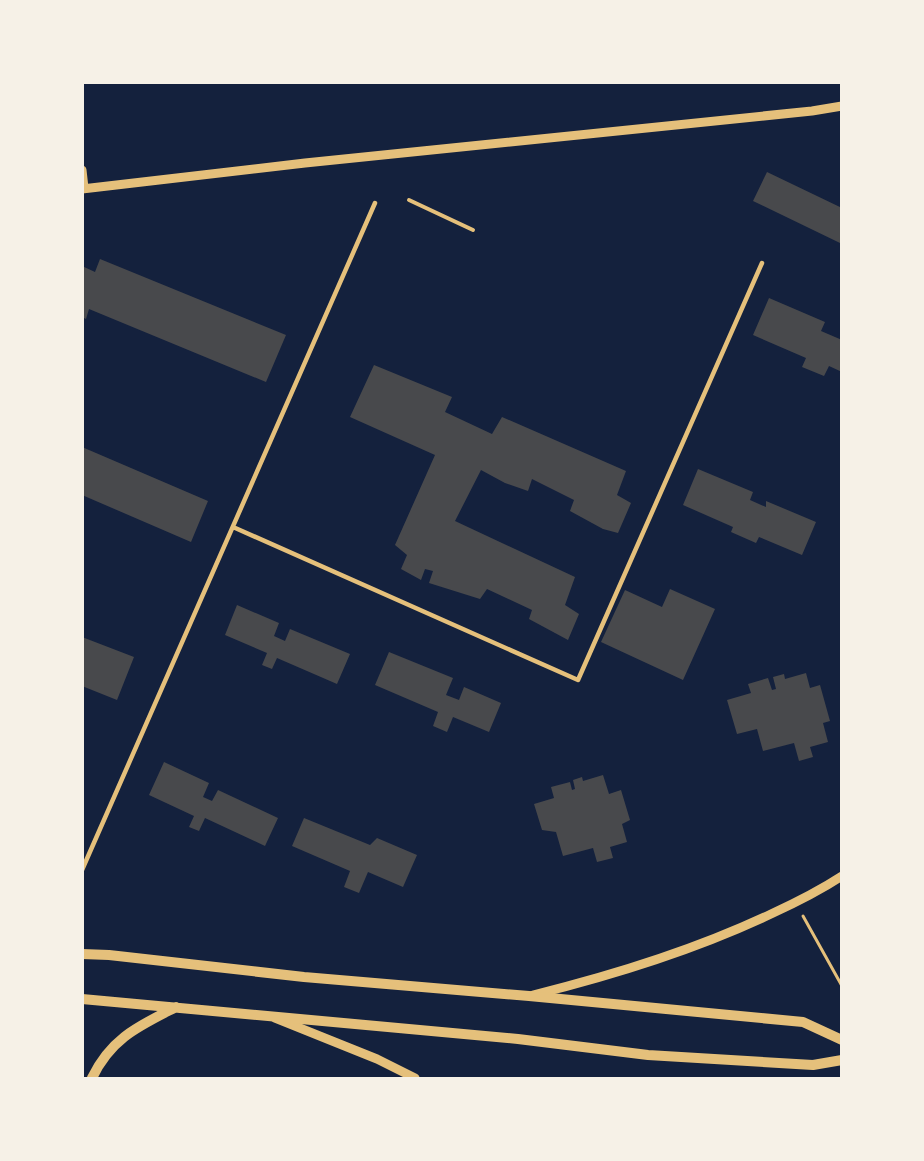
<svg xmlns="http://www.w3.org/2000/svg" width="924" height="1161" viewBox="0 0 924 1161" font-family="'Archivo Narrow',sans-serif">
<rect width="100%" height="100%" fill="#14213d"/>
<path fill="#48494c" d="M767,172L842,208L840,243L753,201Z
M100,259L286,335L266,382L89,309L86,319L82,317V266L95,272Z
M769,298L825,322L821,331L842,340V372L829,366L824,376L802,367L806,358L753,335Z
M374,365L452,397L445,412L492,434L502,417L626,471L617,495L631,503L618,533L603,529L570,511L574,500L532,479L528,491L505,483L481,470L455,521L575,577L565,605L579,614L568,640L529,619L532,610L487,589L480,599L429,583L433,571L425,569L421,580L401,569L407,555L395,545L435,455L350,417Z
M82,447L208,501L191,542L82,495Z
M698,469L753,492L750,500L766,507V501L816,522L802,555L759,537L756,543L731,532L733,527L683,505Z
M670,589L715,609L683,680L601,642L625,590L662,607Z
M237,605L279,623L274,636L285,641L290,629L350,654L337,684L277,658L272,669L262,665L267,653L225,635Z
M82,637L134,657L117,700L82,686Z
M389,652L453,678L446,695L459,700L464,687L501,703L489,732L453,717L447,732L433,726L438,712L375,685Z
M806,673L810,688L820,685L830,721L823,723L828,742L810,747L813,757L799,761L794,743L763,751L757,729L737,734L727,700L751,693L748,684L768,678L772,690L776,689L773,677L784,674L785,679Z
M164,762L209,783L203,797L212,801L218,790L278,818L265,846L205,818L199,831L189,827L194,816L149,795Z
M603,775L609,794L621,790L630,820L622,824L627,842L610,847L613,858L597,862L593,848L563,856L556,832L542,830L534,804L554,798L551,787L570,782L572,790L575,789L573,780L582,777L583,781Z
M304,818L370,845L377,838L417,855L403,887L368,872L359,893L344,887L350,871L292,846Z"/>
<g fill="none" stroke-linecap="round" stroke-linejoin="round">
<path stroke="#e5c07b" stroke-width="3" d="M803,916L842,986"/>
<path stroke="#e5c07b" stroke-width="4" d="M409,200L473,230"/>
<path stroke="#e5c07b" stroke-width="4.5" d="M233,527L578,680L762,263
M82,870L375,203"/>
<path stroke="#e5c07b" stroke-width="9" d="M82,170L84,188
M82,189L305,163L812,111L842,106
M533,995C614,975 695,950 771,914C795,903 819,891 842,876
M275,1018L377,1059L415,1078"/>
<path stroke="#e5c07b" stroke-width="10" d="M82,954L109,955L304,977L529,996L803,1022L842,1040
M82,999L518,1039L648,1055L813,1065L842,1060
M92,1078C111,1038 139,1026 176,1007"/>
</g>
<rect width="924" height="1161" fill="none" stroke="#f6f1e7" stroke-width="168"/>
</svg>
